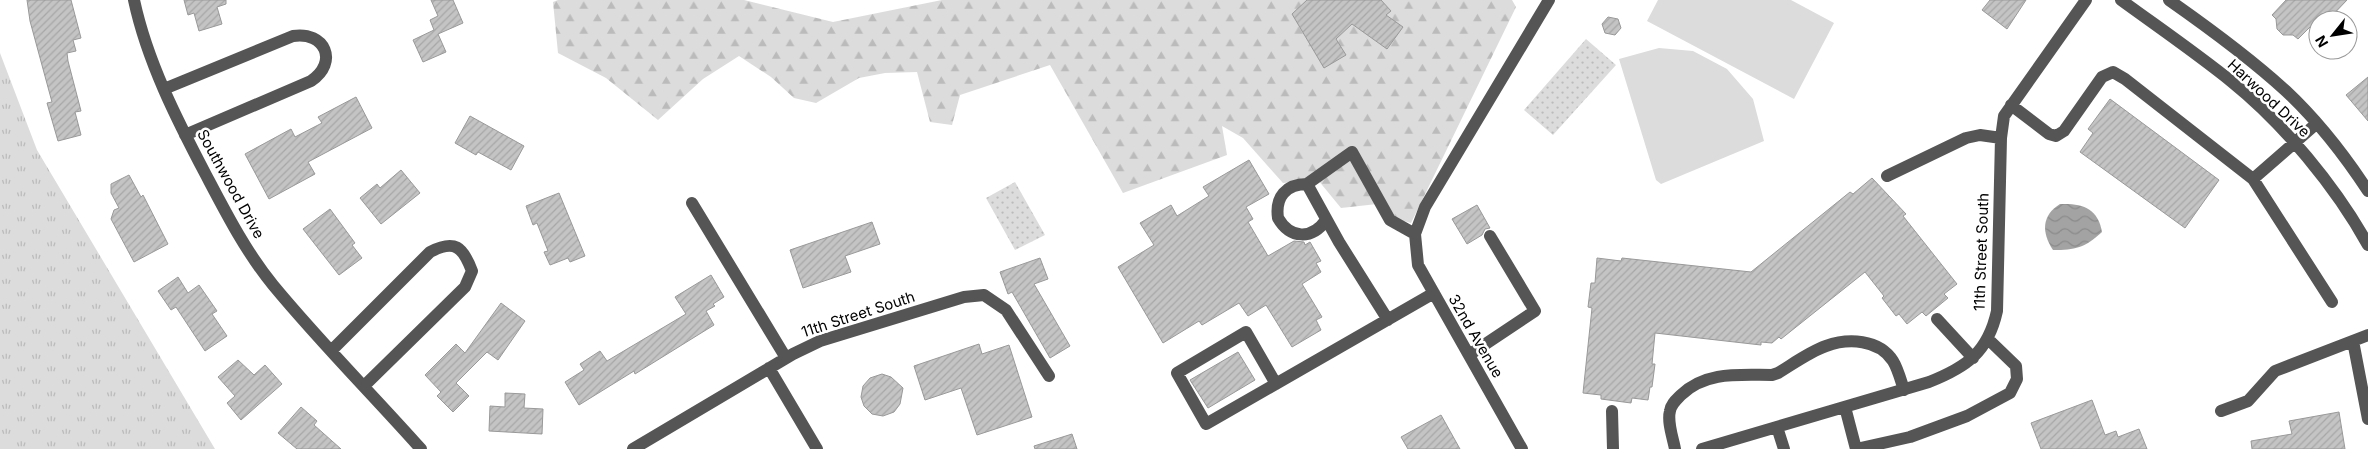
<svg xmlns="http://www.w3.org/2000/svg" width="2368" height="449" viewBox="0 0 2368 449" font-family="Inter,sans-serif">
<defs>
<pattern id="grass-tufts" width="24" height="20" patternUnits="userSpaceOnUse" patternTransform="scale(1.25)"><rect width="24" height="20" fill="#dcdcdc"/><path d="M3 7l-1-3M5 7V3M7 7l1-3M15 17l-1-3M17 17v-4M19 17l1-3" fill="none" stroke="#bbb"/></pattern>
<pattern id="forest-firs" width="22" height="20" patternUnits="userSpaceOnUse" patternTransform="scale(1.25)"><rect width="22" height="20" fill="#dcdcdc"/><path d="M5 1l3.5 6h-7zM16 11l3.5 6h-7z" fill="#bbb"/></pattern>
<pattern id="park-dots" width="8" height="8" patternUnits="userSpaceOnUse" patternTransform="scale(1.25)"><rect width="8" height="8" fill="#dcdcdc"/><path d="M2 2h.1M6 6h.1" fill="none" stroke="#bbb" stroke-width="1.8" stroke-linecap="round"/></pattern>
<pattern id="water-waves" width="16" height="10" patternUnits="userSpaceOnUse" patternTransform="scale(1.25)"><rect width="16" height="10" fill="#a3a3a3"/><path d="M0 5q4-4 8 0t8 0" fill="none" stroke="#8b8b8b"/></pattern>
<pattern id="building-hatch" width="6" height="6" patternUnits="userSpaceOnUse" patternTransform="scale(1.25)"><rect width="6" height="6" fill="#c4c4c4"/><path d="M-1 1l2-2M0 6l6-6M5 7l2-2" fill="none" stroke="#a7a7a7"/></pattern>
</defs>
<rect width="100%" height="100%" fill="#fff"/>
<path fill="url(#grass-tufts)" d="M0,53L37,150L215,449H0Z"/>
<path fill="url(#forest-firs)" d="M558,0H744L833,22L942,0H1512L1516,7L1411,223L1393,218L1386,203L1341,208L1318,180L1283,183L1243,138L1222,126L1227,155L1123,193L1050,65L960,95L952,125L930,122L917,72L885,73L859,78L816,103L794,98L771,77L739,56L703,79L658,120L606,78L558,53L553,2Z"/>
<path fill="url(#park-dots)" d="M1586,39L1616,65L1553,135L1524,110Z
M1015,182L1045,235L1015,250L986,198Z"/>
<path fill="#dcdcdc" d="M1658,0H1791L1834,23L1794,99L1647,21Z
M1659,48L1693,51L1727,69L1753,99L1764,141L1661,184L1656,180L1619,59Z"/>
<path fill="url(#water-waves)" d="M2060,204C2082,203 2098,208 2102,232C2085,248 2075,250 2053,250C2041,232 2042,215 2060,204Z"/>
<path fill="url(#building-hatch)" stroke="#999" d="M27,0H71L81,38L73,40L76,51L67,53L68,61L81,111L75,112L81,135L58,141L47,103L52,102L30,21Z
M184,0H226V4L217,7L222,24L199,31L194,13L188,15Z
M431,0H453L463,23L438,34L446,52L423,62L413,40L434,30L430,20L438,16Z
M1307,0H1381L1391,11L1386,15L1403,27L1387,49L1352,24L1336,39L1346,55L1324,68L1292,14Z
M1990,0H2026L2007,29L1982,10Z
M2286,0H2347L2328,20H2318V35L2310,27L2298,39L2293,35H2283L2277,29L2276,19L2272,15Z
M1608,17L1618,19L1621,28L1615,35L1605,33L1602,24Z
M2368,77V121L2346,95Z
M356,97L372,128L308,162L315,174L269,199L245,154L291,129L295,137L322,123L318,117Z
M2110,99L2219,180L2185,228L2080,152L2093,133L2088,129Z
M470,116L524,146L511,170L478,152L476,155L455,143Z
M1249,160L1269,194L1246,207L1253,219L1248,222L1268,256L1294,241L1304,242L1305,245L1310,242L1321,261L1316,263L1321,272L1302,284L1322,317L1316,320L1321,330L1292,347L1266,305L1248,316L1239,303L1202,325L1199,321L1163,343L1118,267L1154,245L1140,223L1171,205L1177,216L1209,196L1203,187Z
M401,170L420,193L381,224L360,198L377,184L380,188Z
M129,175L141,197L143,195L168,244L134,262L111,219L114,210L119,208L111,193V184Z
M1872,178L1906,214L1903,216L1957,284L1944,294L1948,298L1926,316L1922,312L1907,324L1899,314L1896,316L1882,298L1884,296L1865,272L1781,339L1779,337L1772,343L1761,342V345L1655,333L1652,364H1655L1652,387H1650L1648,400L1632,398L1631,403L1601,399V395L1583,393L1592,308L1588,307L1591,283H1595L1597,258L1621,261L1622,258L1751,272L1850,192L1853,194Z
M559,193L585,256L570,262L568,258L550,265L544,252L548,251L537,223L533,225L526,206Z
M1477,205L1490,228L1485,229L1482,235L1467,244L1452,219Z
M330,209L355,243L352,245L362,258L339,275L303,229Z
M872,222L880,244L845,256L851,272L803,288L790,250Z
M1040,258L1048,279L1034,284L1070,346L1050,358L1012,292L1008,294L1000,272Z
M711,275L724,297L713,304L715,306L706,311L714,325L635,374L634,371L579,405L565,382L584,370L580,364L600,351L607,361L686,314L675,297Z
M178,277L188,293L199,285L217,311L212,314L227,336L205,351L176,307L171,310L158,291Z
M501,303L525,321L498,360L487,352L456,383L469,396L453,412L437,396L441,392L425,375L456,344L465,353Z
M979,344L982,354L1009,345L1032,417L977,435L961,388L925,400L914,366Z
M1238,352L1255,380L1208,408L1190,380Z
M238,360L254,375L265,365L282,384L241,420L227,403L235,396L218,377Z
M882,374L891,377L903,388L900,404L894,412L883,416L872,414L864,406L861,397L863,386L870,378Z
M505,393L525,394L524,408L543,409L542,434L489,431L490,406L505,407Z
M2092,400L2105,435L2116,431L2118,437L2139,429L2147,449H2041L2031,423Z
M301,407L317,421L314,425L341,449H297L278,433Z
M2339,412L2345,449H2252L2251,441L2292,434L2289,421Z
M1441,415L1460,449H1408L1401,437Z
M1072,434L1077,449H1035L1034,446Z"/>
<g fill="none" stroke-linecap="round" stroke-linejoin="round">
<path stroke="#555" stroke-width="12" d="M134,0C147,61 177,120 206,175C226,213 246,252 273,285C320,342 372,394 421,449
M2121,0C2158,27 2196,53 2232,82C2283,123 2336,187 2368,245
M2169,0C2209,28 2250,58 2286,91C2317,120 2345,156 2368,191
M164,89L293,36C325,31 339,62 311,81L185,135
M2011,105L2049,134L2056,136L2064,131L2102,77L2113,72L2125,79L2253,179L2332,302
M1887,176L1966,138L1980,135L2001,138
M2253,179L2316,124
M1307,184C1286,184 1275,197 1278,218C1290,239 1312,240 1326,220
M692,203L786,358
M1937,319L1973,358
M1388,320L1339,242L1307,184L1352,152L1390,220L1415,234
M2353,341L2368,419
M331,351L430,252C455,239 463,247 472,271L465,287L364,386
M1469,355L1535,311L1490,236
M769,368L817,449
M1276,384L1246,332L1177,373L1206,424L1434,293
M1845,407L1856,449L1910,437L1967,416L2010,393L2017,379L2016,366L1988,339
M1612,411L1613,449
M2221,411L2248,401L2275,371L2368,335
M1777,427L1784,449
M633,449L793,354L820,341L964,297L984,295L1006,310L1049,376
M1522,449L1418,265L1415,234L1425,207L1549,0
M1675,449C1673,438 1667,422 1670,411C1671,404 1676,400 1681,395C1706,371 1739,375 1772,375L1778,373C1793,364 1809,352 1826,346C1848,338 1879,339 1893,361C1898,369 1901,381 1904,390
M1702,449L1929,382C1967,367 1988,352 1997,311L2001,138L2004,116L2086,0"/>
</g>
<g text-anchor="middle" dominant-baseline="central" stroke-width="5" stroke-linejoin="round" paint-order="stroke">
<g font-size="15" fill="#000" stroke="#fff">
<text transform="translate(2269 98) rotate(43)">Harwood Drive</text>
<text transform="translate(231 184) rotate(61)">Southwood Drive</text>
<text transform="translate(1981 252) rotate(-88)">11th Street South</text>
<text transform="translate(858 314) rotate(-18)">11th Street South</text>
<text transform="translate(1476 336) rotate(60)">32nd Avenue</text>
</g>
</g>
<g transform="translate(2333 35) rotate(240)"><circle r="24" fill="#ffffff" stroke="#999999"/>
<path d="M0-4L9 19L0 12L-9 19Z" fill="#000000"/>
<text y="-8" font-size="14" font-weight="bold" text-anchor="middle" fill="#000000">N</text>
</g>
</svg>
